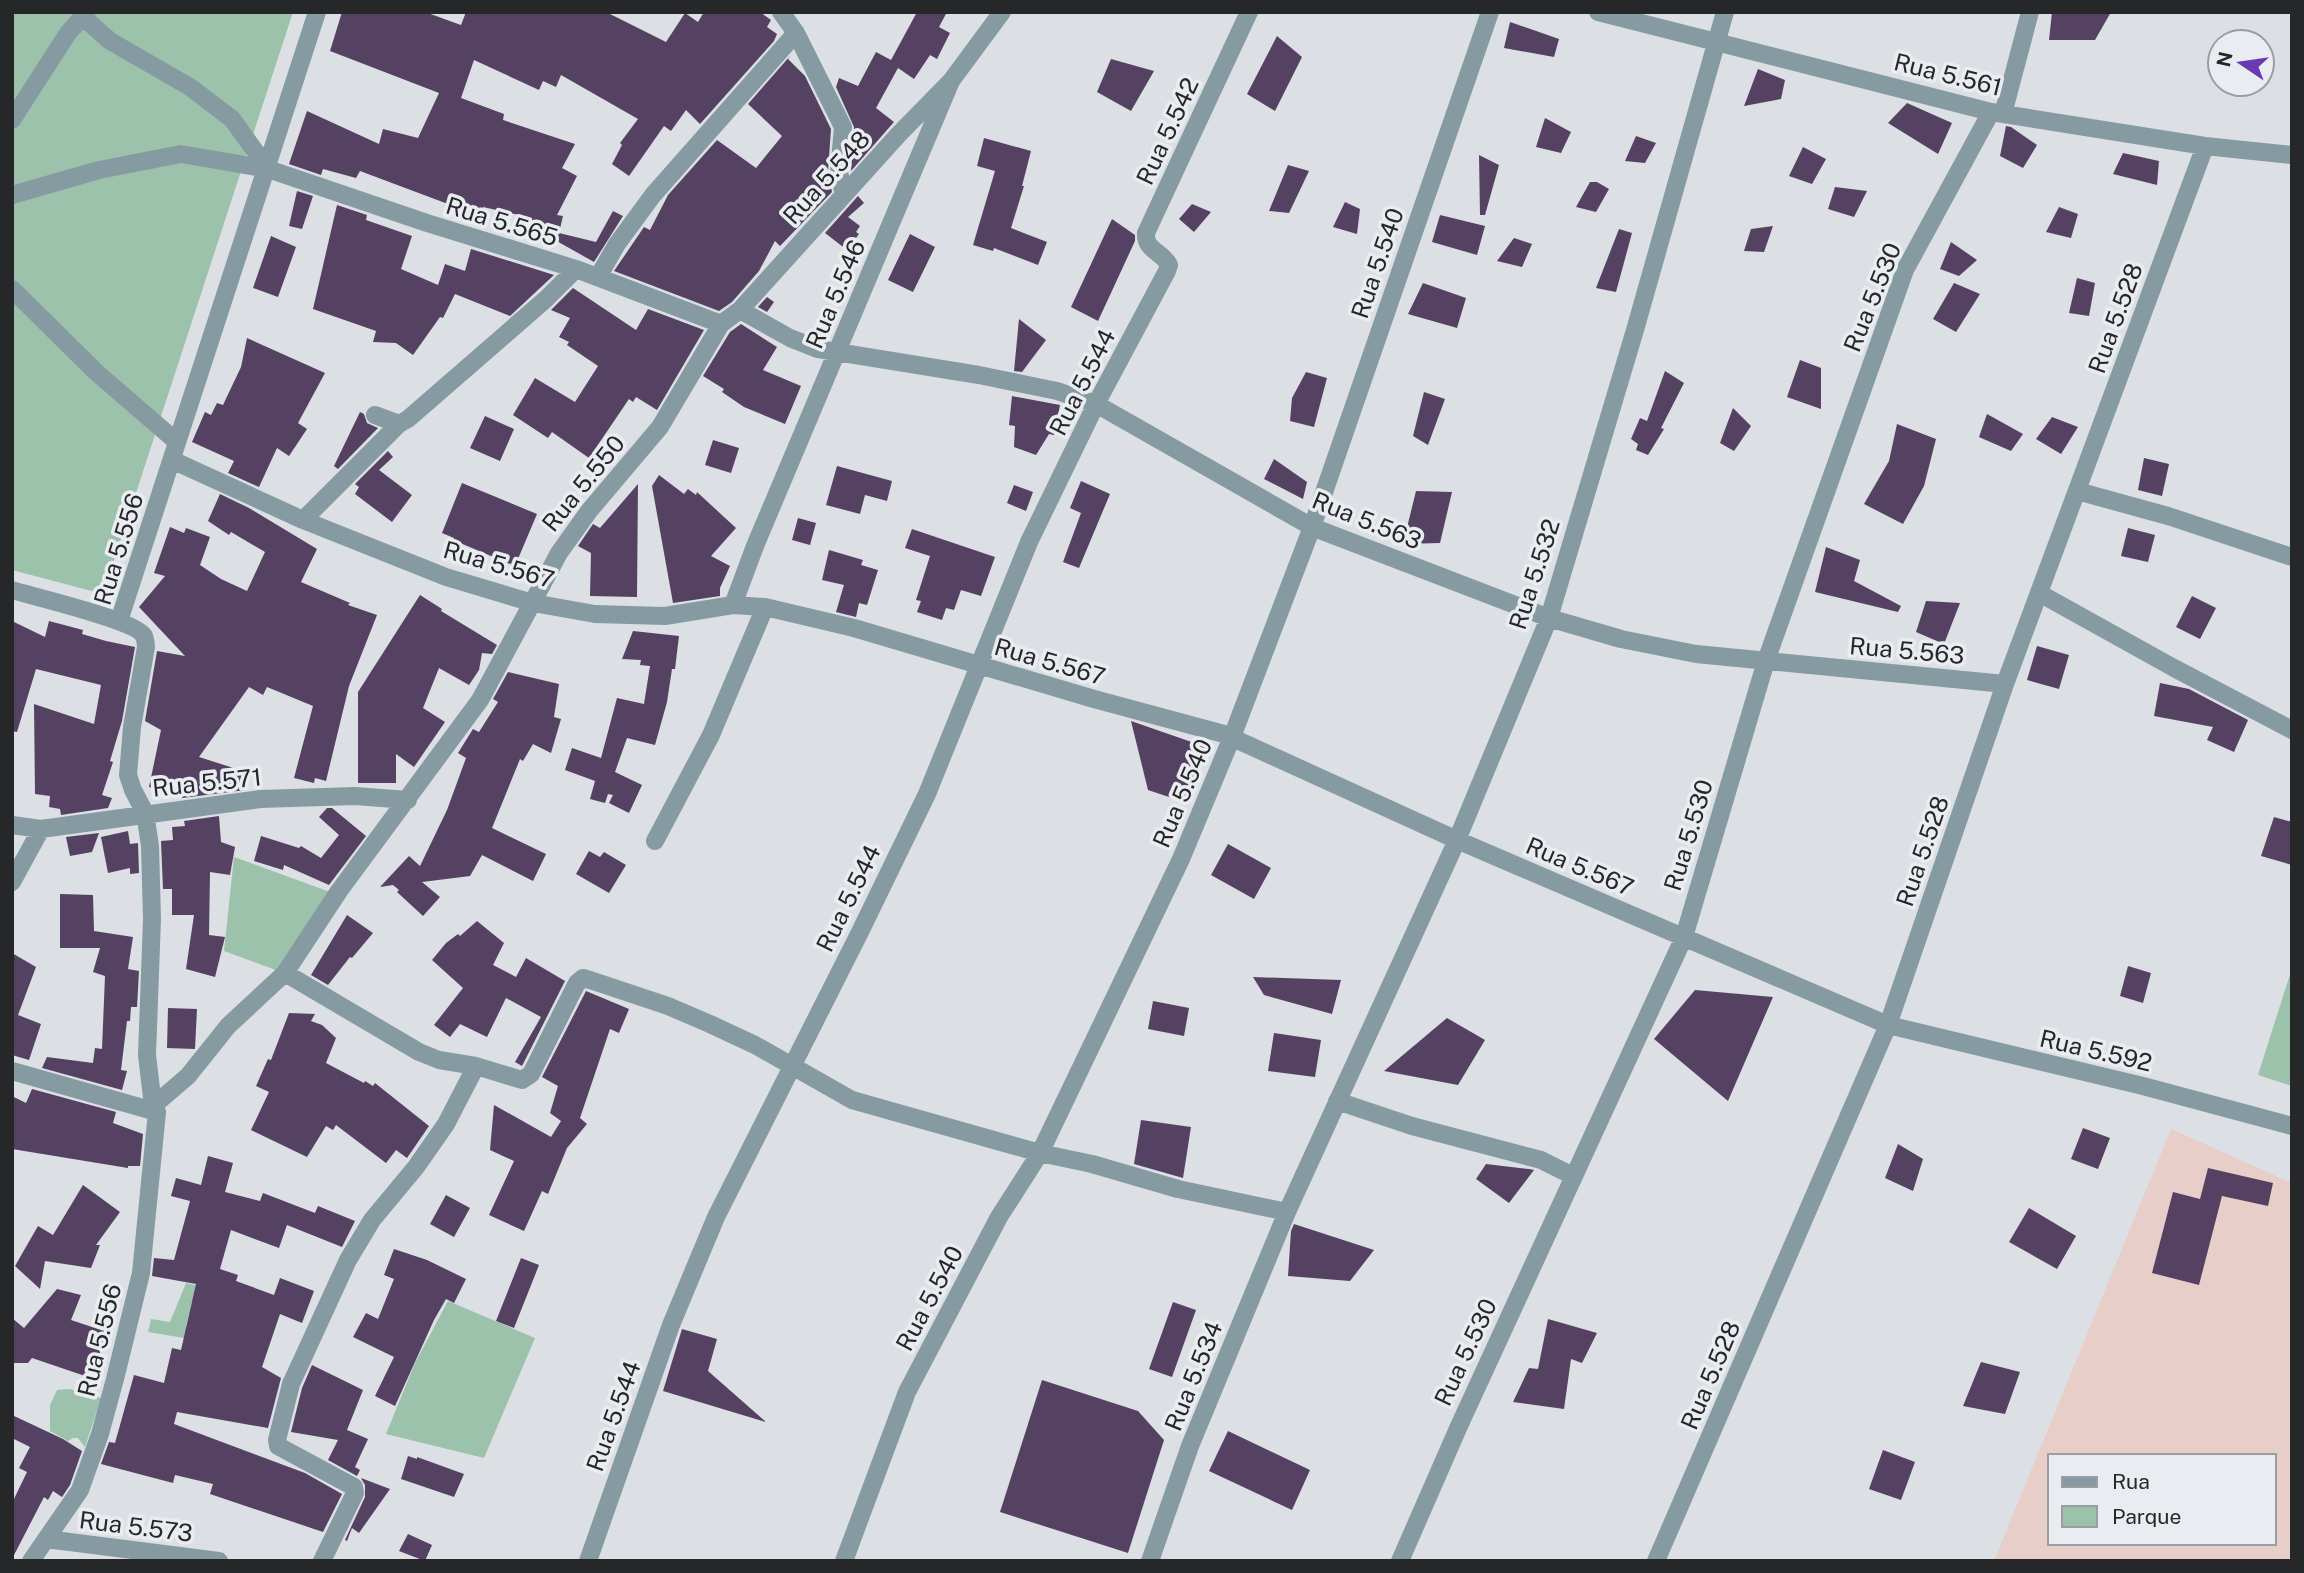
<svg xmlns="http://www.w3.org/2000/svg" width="2304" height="1573" viewBox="0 0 2304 1573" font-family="'Public Sans',sans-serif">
<rect width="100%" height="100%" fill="#dcdfe4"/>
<path fill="#e8cec8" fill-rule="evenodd" d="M2171,1129L2292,1183V1561H1994ZM2050,1456H2274V1543H2050Z"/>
<path fill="#9cc2ab" d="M12,12H293L103,594L12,570Z
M234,857L330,892L290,958L276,970L224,951Z
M2292,968V1086L2258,1075Z
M186,1283L232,1294V1310L192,1301L186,1326L202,1330L184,1338L148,1332L151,1319L170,1322Z
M448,1301L535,1338L484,1458L386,1434L415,1363Z
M70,1389L101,1398L85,1447L78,1438H73L68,1441L50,1431V1405L57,1390Z"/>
<path fill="#554262" d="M342,12H425L461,25L466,12H606L666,42L685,13L698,22L704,12H760L771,20L767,27L777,34L774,41L700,124L686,110L671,131L664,126L629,176L612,164L622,145L620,143L638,119L561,75L556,87L543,81L539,90L474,60L461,98L504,114L503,120L575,144L562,168L577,176L557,215L563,216L559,233L596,242L613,211L623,216L594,262L530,226L532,218L483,207L480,216L360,171L356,178L323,169L321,175L289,164L307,111L379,144L383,129L418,138L439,93L330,51Z
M917,12H947L939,27L950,33L937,59L930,55L914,79L898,68L876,108L894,122L851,171L854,127L836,87L839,78L858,86L876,52L891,60Z
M2052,12H2111L2095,40H2049Z
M1510,22L1559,39L1554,57L1504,48Z
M1277,36L1302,57L1275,111L1247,94Z
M790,56L788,59L805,76L831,129L828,171L832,192L780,246L775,241L759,271L732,302L719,311L614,271L644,227L650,230L668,195L717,140L756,168L782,136L748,104Z
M1111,59L1154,71L1131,111L1097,92Z
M1758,69L1785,80L1781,99L1744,106Z
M1907,103L1952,123L1938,154L1888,123Z
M1545,118L1571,132L1561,153L1536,147Z
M2006,126L2011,127L2037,145L2023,168L2000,156Z
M1636,136L1656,143L1645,163L1625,161Z
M984,138L1031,151L1022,186H1024L1011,228L1047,242L1038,265L994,248L993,251L973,245L995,171L977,166Z
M1803,147L1826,159L1812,184L1789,176Z
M2123,153L2159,161L2157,185L2113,174Z
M1479,155L1499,165L1485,215H1480Z
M1288,165L1309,171L1289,213L1269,211Z
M1590,182H1597L1609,189L1596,212L1576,207Z
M1835,187L1867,191L1854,217L1828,209Z
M297,191L313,196L302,229L289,226Z
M858,196L864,203L848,217L860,226L856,232L859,234L847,250L825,233Z
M1345,202L1360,209L1357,234L1333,227Z
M1192,204L1211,212L1194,232L1179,219Z
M337,205L367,215L366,220L412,236L401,269L438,285L445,264L465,271L471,249L554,275L510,316L455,294L443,318L440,317L413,355L396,343L373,342L376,331L313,309Z
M2059,207L2078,214L2071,238L2046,232Z
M1440,215L1485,226L1477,255L1432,242Z
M1112,219L1135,235V241L1098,321L1071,307Z
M1773,226L1764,252L1744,251L1751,229Z
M1619,229L1632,233L1616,292L1596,288Z
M910,234L935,247L913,292L888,280Z
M271,236L296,247L278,297L253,288Z
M1514,238L1532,244L1522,267L1497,261Z
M1951,242L1977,260L1959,276L1940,269Z
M2077,278L2095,283L2089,316L2069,313Z
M1423,283L1466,298L1457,328L1408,314Z
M1954,283L1980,294L1956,332L1933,319Z
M573,288L636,330L648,309L704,330L657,410L636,397L633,402L629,399L589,458L552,432L548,438L513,415L535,378L575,402L598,366L567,345L569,342L559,337L570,318L551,310Z
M767,297L774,302L767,312L758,307Z
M1019,319L1046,340L1022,372L1014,371Z
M741,324L777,347L763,370L801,386L785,424L744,407L722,392L724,389L703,376L730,332Z
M247,338L325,373L298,423L307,429L289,456L277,448L259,487L228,473L234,461L192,442L205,412L211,415L217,403L223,405L241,367Z
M1800,360L1821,368V409L1787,397Z
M1665,371L1684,383L1661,428L1664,429L1648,455L1636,450L1638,444L1631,439L1640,418L1647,421Z
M1306,372L1327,378L1314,427L1290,421L1292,398Z
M1424,392L1445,399L1428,445L1413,436Z
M1012,396L1060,405L1054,435L1049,434L1036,455L1014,447L1015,426L1009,425Z
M1733,408L1751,426L1734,451L1720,443Z
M360,412L364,414L367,423L378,428L338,469L334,466Z
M1987,414L2023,434L2011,451L1979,437Z
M485,416L514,429L500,461L470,448Z
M2052,417L2078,427L2061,454L2036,439Z
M1897,424L1936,439L1924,486L1903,524L1864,504L1889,461Z
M713,440L739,448L731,473L705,465Z
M388,451L393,457L379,470L412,495L392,522L355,494L359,487L355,484Z
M2144,458L2169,464L2162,496L2138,490Z
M1274,459L1307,482L1303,499L1264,479Z
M837,466L892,481L887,501L865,495L860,514L826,505Z
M659,475L684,494L688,489L696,495L697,492L736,528L711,556L730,566L720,588V596L673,603L652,486Z
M1081,481L1110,494L1079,568L1063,562L1081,513L1070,508Z
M462,483L537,514L515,566L453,540L454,538L442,533Z
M638,484L637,597L590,596L591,553L578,546L593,524L600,528Z
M1014,485L1033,492L1026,511L1007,503Z
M1416,491L1452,492L1440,543L1403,544Z
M220,494L249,508L317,549L301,582L350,603L348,605L377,615L349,686L326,781L315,778L314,783L294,778L313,706L267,687L263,695L249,687L199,757L246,772L245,790L182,798V795L149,787L161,730L145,721L157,651L185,656L139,607L165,576L154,573L170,527L184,533L186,528L210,537L200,565L221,579L247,591L265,552L231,532L229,535L208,521Z
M798,518L816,523L810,545L792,540Z
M2128,528L2155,535L2148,562L2121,556Z
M912,529L995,557L981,596L961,590L954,610L946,608L942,620L917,612L921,601L916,600L930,556L905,548Z
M1826,547L1860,560L1854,581L1901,606L1898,612L1815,592Z
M829,550L863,560L861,565L878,570L867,605L859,603L856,617L836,612L844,585L822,580Z
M420,595L442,609L441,611L497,645L492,654L482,653L479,670L469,685L439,668L423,708L445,722L414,767L396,754V783H358V692Z
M2192,596L2216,608L2200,639L2176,627Z
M1926,601L1960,603L1944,644L1916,632Z
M12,621L45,637L49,621L83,630L82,634L106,641L135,647L122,721L110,761L113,762L102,795L112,798L108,808L61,815L60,809L49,807L50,796L35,794L34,704L94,724L101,685L36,669L17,732L12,731Z
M633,631L679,636L675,669H672L667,702L655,745L627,738L615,772L642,785L629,813L609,803L613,795L608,794L605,803L590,799L595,781L565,770L572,748L601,758L617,698L644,704L650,666L640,665L641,660L622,659Z
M2037,646L2069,655L2059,689L2027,680Z
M508,672L559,684L554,717L561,719L551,753L533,744L523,761L520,759L492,828L546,854L533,881L482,855L470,876L422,882L440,897L423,916L397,892L399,890L393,885L380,887L409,856L420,866L447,810L466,758L458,753L473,729L479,732L498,702L493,699Z
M2160,683L2189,689L2248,720L2234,752L2207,740L2213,727L2154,716Z
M1131,721L1206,747L1187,803L1148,790Z
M327,808H332L366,836L329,885L284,865L283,870L254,861L261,836L299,848L301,846L321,858L339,835L319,817Z
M219,816L221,842L235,847L230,875L210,872L209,935L225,937L215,977L186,969L194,915H172V889H163L161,841L173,840L172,827L185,826L184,821Z
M2274,817L2292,822V865L2261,856Z
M128,831L130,844L138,843L139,873L130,874V868L108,873L101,837Z
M99,833L92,852L70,856L66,837Z
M1228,844L1271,868L1254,899L1211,875Z
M589,851L600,857L604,852L626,865L609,893L576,874Z
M60,894L93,895L94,931L133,937L128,969L139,971L137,1007H131L130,1021H127L121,1070L127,1071L122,1090L42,1068L47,1057L93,1063L95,1048L102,1049L105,976L93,972L100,948H60Z
M347,915L373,933L352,958L350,957L328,985L311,975Z
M477,921L504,943L493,965L516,977L526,958L565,981L522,1066L515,1062L541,1017L506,998L487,1037L460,1024L450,1037L434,1025L463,988L432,960L446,943L458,934L460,936Z
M12,953L36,967L18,1015L41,1024L29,1060L12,1055Z
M2128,966L2151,973L2143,1003L2120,996Z
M1253,977L1341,980L1332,1014L1264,995Z
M1695,990L1773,997L1728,1101L1654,1039Z
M586,991L629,1009L619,1033L610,1029L580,1118L587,1124L567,1148L548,1194L542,1191L524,1231L489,1215L514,1161L490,1150L494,1105L551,1137L561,1121L550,1113L558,1086L542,1077Z
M1153,1001L1189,1008L1184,1036L1148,1029Z
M168,1008L197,1009L195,1049L167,1048Z
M289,1013L315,1014L311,1021L322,1025L336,1038L326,1063L364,1083L365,1081L373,1086L375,1083L429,1126L407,1158L396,1150L386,1163L336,1125L333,1130L326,1126L307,1157L251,1130L269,1092L256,1086L268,1059L271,1060Z
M1447,1018L1485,1040L1458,1085L1384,1071Z
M1274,1033L1321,1040L1315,1077L1268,1071Z
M32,1089L116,1112L113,1123L143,1134L140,1166H128V1168L12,1149V1096L26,1103Z
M1141,1120L1191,1127L1183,1178L1134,1164Z
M2083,1128L2110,1138L2098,1169L2071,1159Z
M1898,1144L1923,1159L1913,1191L1885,1178Z
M208,1156L233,1163L225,1192L260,1201L263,1193L315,1213L318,1206L355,1221L342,1247L287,1225L279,1248L231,1230L220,1269L238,1275L236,1281L274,1295L280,1278L314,1291L302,1323L280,1314L262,1367L281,1378L268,1428L177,1412L174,1424L305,1473L342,1494L323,1532L210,1494L213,1484L175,1475L173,1483L101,1464L109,1442L115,1443L134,1375L164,1383L172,1348L181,1350L196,1284L152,1276L154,1258L174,1260L190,1201L171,1196L176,1178L201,1185Z
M1486,1164L1529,1169L1534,1170L1509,1203L1476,1179Z
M2208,1168L2273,1183L2268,1206L2222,1196L2199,1285L2152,1273L2173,1192L2200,1199Z
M83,1185L120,1212L96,1245H100L91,1268L45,1261L40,1289L15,1266L38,1226L53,1235Z
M446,1195L470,1208L454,1237L430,1224Z
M2029,1208L2076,1236L2057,1269L2009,1242Z
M1294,1224L1374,1250L1350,1281L1288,1276L1291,1231Z
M394,1249L427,1260L466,1279L454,1303L446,1299L434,1320L395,1406L375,1396L394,1357L353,1337L366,1313L378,1319L394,1279L384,1275Z
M521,1258L539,1265L514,1328L496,1321Z
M57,1289L81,1295L71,1320L107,1332L91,1378L32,1358L28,1363H12V1318L24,1328Z
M1173,1302L1196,1310L1172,1377L1149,1369Z
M1548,1319L1597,1333L1582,1363L1571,1359L1564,1409L1513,1402L1529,1368L1538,1369Z
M682,1329L717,1339L708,1371L766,1422L663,1391Z
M1981,1362L2020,1372L2005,1414L1963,1406Z
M312,1365L363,1390L347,1430L368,1439L355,1467L360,1470L357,1476L328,1460L338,1440L291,1432L302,1388Z
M1042,1380L1138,1411L1164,1440L1128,1553L1000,1512Z
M12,1415L63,1439L82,1451L70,1485L62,1497L53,1491L48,1500L44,1497L12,1559V1503L27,1472L19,1468L30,1447L12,1438Z
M1228,1431L1310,1470L1292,1510L1209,1471Z
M1883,1450L1915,1462L1901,1500L1869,1489Z
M408,1456L417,1459V1457L464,1474L454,1497L401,1479Z
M361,1478L390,1489L359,1533L352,1528L347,1541L345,1540L365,1497V1485Z
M408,1534L432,1545L425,1561L399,1551Z"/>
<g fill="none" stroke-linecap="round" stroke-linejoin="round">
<path stroke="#869ba1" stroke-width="18" d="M781,12L796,33L843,127L839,172L844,195
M1598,12L1991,112L2205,146L2292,155
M83,17L110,41L190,87L232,119L268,169
M2003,114L2030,12
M12,120L68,33L87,12
M12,195L99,170L181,154L268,169L427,223L576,269L721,324
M598,277L617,244L653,195L796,33
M12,289L96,372L177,442
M740,310L790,338L818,349L979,375L1057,391L1096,404L1312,527L1549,618L1621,639L1696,654L2005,684
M375,415L399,424L408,419L546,299L576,269
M172,460L303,520L446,577L533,603L595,614L665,616L733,605L765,607L854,628L1094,699L1224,734L1457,840L1888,1025L2143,1086L2292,1126
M2077,491L2168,516L2292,557
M303,520L399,424
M12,590C34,597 135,620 144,636C145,638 146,645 146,647L132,727L128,775L133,790L145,813L150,846L152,919L147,1055L153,1106L156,1112
M2039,593L2174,668L2292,730
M733,605L755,546L951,81L1002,12
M119,621L317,12
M12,825L41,829L260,799L355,796L408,800
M655,841L711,735L765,607
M12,882L41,829
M285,973L419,1052L439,1060L476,1066L522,1080L531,1074L577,983L583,978L590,980L668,1006L710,1024L755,1045L852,1100L1040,1153L1092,1164L1178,1189L1287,1212
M12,1071L157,1112
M1337,1101L1412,1126L1541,1160L1573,1176
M153,1106L188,1076L228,1026L285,973L339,891L480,700L559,553L589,511L660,427L721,324L740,310L899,134L951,81
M46,1539L219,1561
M31,1561L80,1490L100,1434L115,1379L141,1273L157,1112
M322,1561L355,1493L354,1487L278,1446L277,1440L291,1384L348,1260L372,1220L416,1167L446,1124L476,1066
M588,1561L671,1325L716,1217L860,932L927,794L1029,542L1096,404L1167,271L1169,265C1162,251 1145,251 1146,233L1249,12
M844,1561L907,1392L999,1217L1040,1153L1181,859L1232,737L1312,527L1490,12
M1150,1561L1190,1446L1287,1212L1457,840L1549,618L1635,330L1725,12
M1400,1561L1459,1426L1684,937L1766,661L1905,270L1991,112
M1656,1561L1888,1025L2005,684L2205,146"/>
</g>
<g text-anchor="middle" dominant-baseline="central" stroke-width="7" stroke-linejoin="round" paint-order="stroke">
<g font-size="24" fill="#262729" stroke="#e9ecf1">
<text transform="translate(1948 74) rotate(14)">Rua 5.561</text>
<text transform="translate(1167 131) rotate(-65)">Rua 5.542</text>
<text transform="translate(826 177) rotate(-48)">Rua 5.548</text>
<text transform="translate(502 221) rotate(17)">Rua 5.565</text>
<text transform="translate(1377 263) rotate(-71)">Rua 5.540</text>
<text transform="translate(835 294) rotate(-67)">Rua 5.546</text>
<text transform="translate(1872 297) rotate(-68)">Rua 5.530</text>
<text transform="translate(2115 318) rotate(-70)">Rua 5.528</text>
<text transform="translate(1082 382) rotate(-63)">Rua 5.544</text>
<text transform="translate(583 483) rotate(-51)">Rua 5.550</text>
<text transform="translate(1367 520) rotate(22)">Rua 5.563</text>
<text transform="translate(118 549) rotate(-73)">Rua 5.556</text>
<text transform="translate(499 564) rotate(16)">Rua 5.567</text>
<text transform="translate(1534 574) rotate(-72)">Rua 5.532</text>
<text transform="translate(1907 650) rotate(5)">Rua 5.563</text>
<text transform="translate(1050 661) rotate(16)">Rua 5.567</text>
<text transform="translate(207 782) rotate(-6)">Rua 5.571</text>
<text transform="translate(1182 793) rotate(-67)">Rua 5.540</text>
<text transform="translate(1688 835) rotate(-73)">Rua 5.530</text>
<text transform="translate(1922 851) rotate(-71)">Rua 5.528</text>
<text transform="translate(1580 866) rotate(23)">Rua 5.567</text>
<text transform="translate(848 898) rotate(-64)">Rua 5.544</text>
<text transform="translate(2096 1050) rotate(13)">Rua 5.592</text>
<text transform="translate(929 1298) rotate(-62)">Rua 5.540</text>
<text transform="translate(99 1340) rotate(-76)">Rua 5.556</text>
<text transform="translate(1465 1352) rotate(-65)">Rua 5.530</text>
<text transform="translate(1710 1375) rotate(-67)">Rua 5.528</text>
<text transform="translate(1193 1376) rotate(-68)">Rua 5.534</text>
<text transform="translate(613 1416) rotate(-70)">Rua 5.544</text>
<text transform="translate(136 1526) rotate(7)">Rua 5.573</text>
</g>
</g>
<rect width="2304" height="1573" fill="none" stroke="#262729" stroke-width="28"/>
<rect x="2048" y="1454" width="228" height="91" fill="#e9ecf1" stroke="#9b9da1" stroke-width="2"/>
<rect x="2062" y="1477" width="35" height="10" fill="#869ba1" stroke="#9b9da1" stroke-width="2"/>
<text x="2112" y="1489" font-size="21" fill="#262729">Rua</text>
<rect x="2062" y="1506" width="35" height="21" fill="#9cc2ab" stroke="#9b9da1" stroke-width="2"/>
<text x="2112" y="1524" font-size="21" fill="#262729">Parque</text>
<g transform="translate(2241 63) rotate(283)"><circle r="33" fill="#e9ecf1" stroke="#9b9da1" stroke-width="2"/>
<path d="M0-5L12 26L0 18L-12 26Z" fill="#6a3ab2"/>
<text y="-10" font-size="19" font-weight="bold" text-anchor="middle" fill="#262729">N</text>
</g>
</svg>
